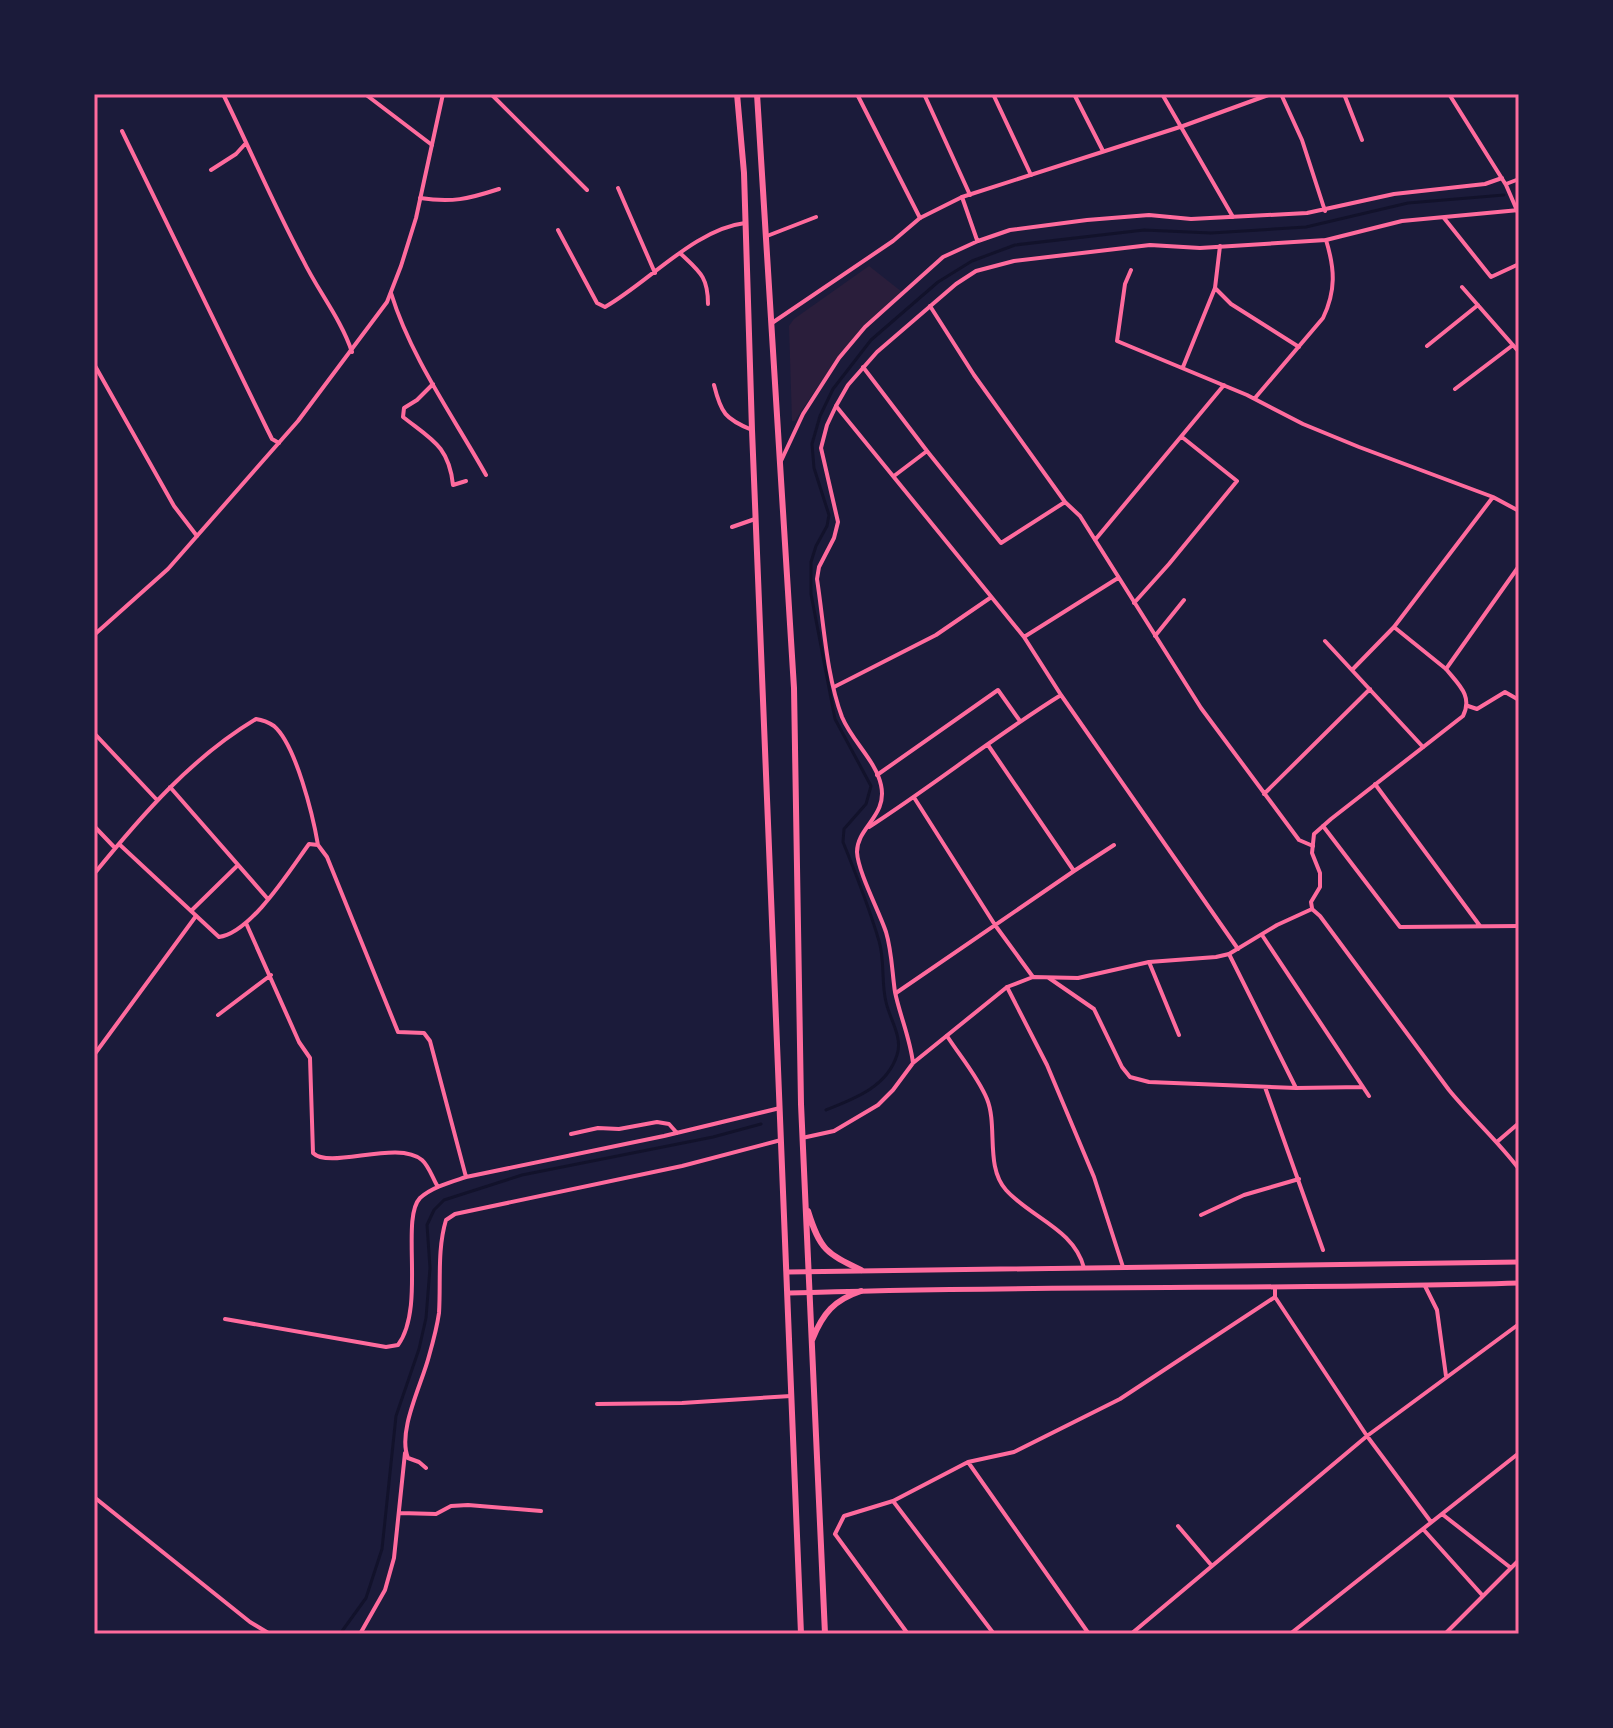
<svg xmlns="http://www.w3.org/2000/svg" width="1613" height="1728" viewBox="0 0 1613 1728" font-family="'Fira Sans',sans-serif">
<rect width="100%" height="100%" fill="#1b1b3a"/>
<path fill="#2a1e3b" d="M869,266L902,292C855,332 828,370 795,421H792L789,326L794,319Z"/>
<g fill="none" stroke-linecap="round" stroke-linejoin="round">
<path stroke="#12122b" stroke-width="3" d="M826,1110C854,1099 887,1087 897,1055C903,1037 890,1020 886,1002C881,982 885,960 879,941C869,907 856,874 843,842L844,829L866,804L871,786L835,719L811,594V562L816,546L827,526L829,515L814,468L812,444L820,416L833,389L871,340L938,282L972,261L1015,245L1144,230L1211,233L1306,227L1408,203L1504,195
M340,1634L366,1598L382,1549L396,1416L419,1349L426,1318L430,1268L427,1225L434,1210L444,1200L522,1175L713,1137L761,1124"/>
<path stroke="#ff6b9d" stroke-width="4" d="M223,94C250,149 274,206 303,260C318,291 341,319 352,352
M365,94L432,145
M491,94L587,190
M857,94L920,218
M924,94L970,195
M993,94L1031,175
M1074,94L1103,151
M1162,94L1233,217
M1281,94L1302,140L1325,211
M1344,94L1362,140
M1449,94L1506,185L1519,215
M122,131L267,429L272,439L279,443
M211,170L236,154L246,143
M1506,184L1519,179
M618,188L655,273
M962,197L977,240
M420,198C452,203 468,199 499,189
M1444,218L1491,277L1519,264
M558,230L597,303L605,307C649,282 695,229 745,223
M767,236L816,217
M681,254C700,272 708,277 708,304
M1131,270L1125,284L1117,341L1247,395L1303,424L1359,447L1493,497L1519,511
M1462,287L1519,352
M1215,288L1231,304L1299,347
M391,293C411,358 453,416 486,475
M930,306L974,375L1065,502L1080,516L1201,708L1299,840L1313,846
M1427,346L1478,305
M94,364L174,506L197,536
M863,367L927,451
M1183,367L1215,288L1220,246
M433,384L417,400L404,408L403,417C431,439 449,446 453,485L466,481
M714,385C721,413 725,419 752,430
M1455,389L1513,345
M1255,398L1323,318C1336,291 1335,269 1326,240
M836,406L1024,637L1061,695L1238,949
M781,461L803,414L839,358L865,327L943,257L978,241L1010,230L1087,220L1149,215L1191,219L1307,213L1394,194L1485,184L1502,178
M894,476L927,451L1001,543L1065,502
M732,527L755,519
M1095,540L1224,385
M1134,603L1169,564L1237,481L1182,437
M1394,627L1446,669
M1155,636L1184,600
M1024,637L1118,578
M1325,641L1423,747
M1352,670L1394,627L1493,497
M834,687L936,635L990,598
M1468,706L1477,709L1505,692L1519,700
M94,733L157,800
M877,775L998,690L1020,721
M1375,784L1480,926
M170,787L267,898
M1264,794L1370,689
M915,799L995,925L1033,977
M94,826L115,848
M1323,826L1400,927L1519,926
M869,827C934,785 995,736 1061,695
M119,844L219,937C251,933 290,870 309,844L318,845L327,857L398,1032L424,1033L430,1041L466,1177
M1074,871L1114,845
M94,874C142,815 191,758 256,719C263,720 268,722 274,726C296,745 313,816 318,845
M191,911L238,865
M246,923L299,1042L310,1058L313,1153C330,1170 398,1139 422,1160C429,1166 433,1179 438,1187
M1262,935L1369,1096
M1229,954L1296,1088
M1149,962L1179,1035
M1049,978L1094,1009L1122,1067L1130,1077L1149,1082L1296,1088L1363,1087
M1007,987L1047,1065L1094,1177L1123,1267
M896,993L1074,871L988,745
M218,1015L271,975
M947,1036C960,1056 978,1077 987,1099C998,1126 985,1167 1006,1190C1031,1218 1074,1229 1084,1268
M1265,1087L1323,1250
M571,1134L598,1128L619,1129L657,1122L669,1124L677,1133
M1201,1215L1244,1195L1299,1179
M1425,1286L1437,1310L1446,1376
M1275,1289V1297L1367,1436L1431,1522
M225,1319L386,1347L398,1345C426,1307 400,1219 420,1198C432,1187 451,1182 466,1177L664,1136L780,1108
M597,1404L682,1403L791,1396
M968,1462L1089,1634
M426,1468L419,1462L408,1458C397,1431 422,1384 429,1356C433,1342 437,1327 439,1313C441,1282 437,1250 446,1220L455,1214L682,1166L781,1140
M94,1497L250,1622L270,1634
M893,1501L994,1634
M400,1513L436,1514L451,1506L468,1505L541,1511
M1442,1514L1511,1568
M1178,1526L1212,1566
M1423,1529L1483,1596
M835,1534L844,1516L893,1501L968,1462L1014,1452L1120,1399L1275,1297
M835,1534L908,1634
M360,1634L385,1590L394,1558L405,1453
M1131,1634L1367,1436L1519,1324
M1290,1634L1519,1453
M1445,1634L1519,1560"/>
<path stroke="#ff6b9d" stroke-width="4" d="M772,323L893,241L920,218L962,197L1183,126L1271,94
M94,635L168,569L298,421L387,302L401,266L416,218L443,94
M1312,908L1311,902L1320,887V873L1312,853L1314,834L1331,819L1463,716C1473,696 1459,685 1446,669L1519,566
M94,1055L196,916
M913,1063C910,1038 900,1016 895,992C892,972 892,952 886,932C879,911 858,872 857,852C857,827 888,816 881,785C876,761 852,741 842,717C826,674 824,624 817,579L819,567L834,538L838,522L821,448L827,425L836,406L848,385L877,352L956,284L976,271L1014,261L1150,245L1200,248L1326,240L1402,221L1519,210
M802,1138L834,1131L878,1105L893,1090L913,1063L1007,987L1033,977L1078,978L1149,962L1216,957L1229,954L1277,925L1312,909L1320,916L1449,1090C1471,1117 1497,1140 1519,1169
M1498,1141L1519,1123"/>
<path stroke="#ff6b9d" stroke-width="5" d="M788,1272L1519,1262
M789,1293C1032,1285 1276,1290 1519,1283"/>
<path stroke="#ff6b9d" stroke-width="6" d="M737,94L744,173L752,430L801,1634
M757,94L794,688L801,1104L825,1634
M808,1211C820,1250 826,1253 861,1270
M812,1340C823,1313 834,1300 861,1291"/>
</g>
<rect width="1613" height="1728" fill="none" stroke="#1b1b3a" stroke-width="192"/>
<rect x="96" y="96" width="1421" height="1536" fill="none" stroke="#ff6b9d" stroke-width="3"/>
</svg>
